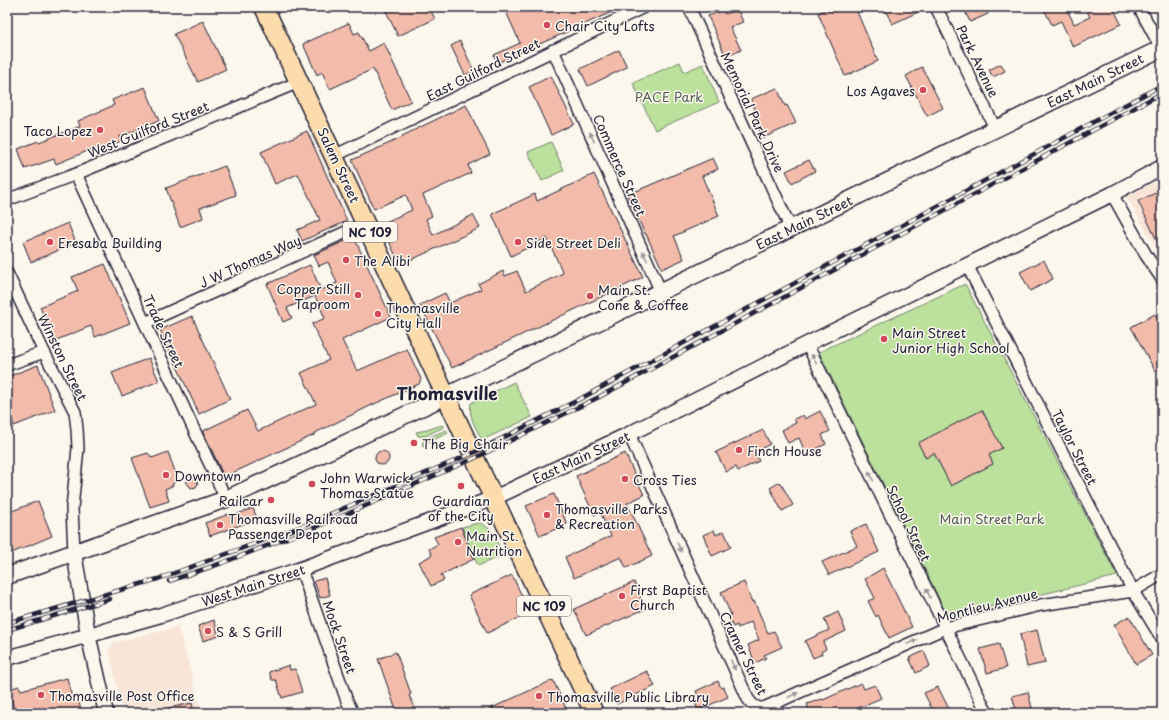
<svg xmlns="http://www.w3.org/2000/svg" width="1169" height="720" viewBox="0 0 1169 720" font-family="'Playpen Sans',sans-serif">
<rect width="100%" height="100%" fill="#fbf7ec"/>
<filter id="ink" filterUnits="userSpaceOnUse"><feTurbulence type="fractalNoise" baseFrequency=".025" numOctaves="2"/><feDisplacementMap in="SourceGraphic" scale="8" xChannelSelector="R" yChannelSelector="G"/><feConvolveMatrix kernelMatrix="1 2 1 2 8 2 1 2 1" color-interpolation-filters="sRGB"/></filter>
<g filter="url(#ink)">
<path fill="#f9e5d8" d="M1162,179V258L1126,196Z
M178,627L202,713H123L109,650L113,643Z"/>
<path fill="#bce19c" stroke="#6f826c" d="M680,62L684,72L703,64L719,102L655,130L633,83Z
M551,142L564,170L542,181L528,152Z
M965,284L1117,576L948,617L819,352Z
M514,382L532,417L482,440C476,428 468,417 471,403Z
M442,425L444,427L425,436H418L416,432L427,430Z
M446,430L448,433L431,441L424,447L422,444L425,439Z
M478,523C493,525 497,544 503,555L478,566L462,527Z"/>
<path fill="#f3bba9" stroke="#22223b" d="M384,7H429L435,19L398,36Z
M504,7H623L497,63L494,55L520,43Z
M831,7H855L878,61L845,76L818,13Z
M884,7H929L892,24Z
M963,7H985L988,14L970,22Z
M1043,7H1066L1074,24L1090,17L1085,7H1113L1121,24L1073,47L1061,21L1052,25Z
M737,8L743,22L730,27L741,50L726,57L708,16L723,10L725,14Z
M203,21L226,69L198,82L174,34Z
M349,23L354,34L359,32L369,51L384,43L411,101L392,110L373,69L330,89L322,72L317,75L303,44Z
M460,41L474,71L465,75L451,46Z
M619,50L627,67L588,86L580,69Z
M1001,64L1005,71L993,77L989,70Z
M922,67L943,108L927,116L906,76Z
M551,76L574,124L551,135L529,87Z
M145,87L159,121L119,137L121,141L91,153L90,150L56,164L54,159L25,169L18,149L38,141L39,142L80,126L78,121L114,105L112,100Z
M777,88L785,106L787,105L796,123L763,138L755,121L759,119L751,99Z
M466,105L490,154L468,165L471,173L423,195L432,216L426,219L433,235L473,215L480,228L400,265L381,224L412,210L406,195L374,209L352,160L403,137L402,136Z
M307,131L347,221L302,241L297,230L320,220L312,203L298,174L275,184L261,152Z
M713,158L718,169L702,176L719,216L674,236L684,259L662,269L646,234H645L627,195Z
M809,160L815,171L792,183L786,171Z
M225,166L236,195L200,208L203,218L180,227L166,188Z
M594,174L643,277L452,368L420,305L445,293L450,303L481,289L478,284L503,271L505,276L517,271L526,291L563,273L547,238L511,256L492,214L535,194L537,201Z
M1162,190V251L1138,201Z
M68,223L76,243L31,262L23,242Z
M354,237L391,317L342,340L357,371L407,349L421,379L419,384L372,405L315,433L316,434L224,477L203,431L247,410L258,431L316,404L301,373L329,360L312,324L325,318L315,296L287,308L292,318L283,322L267,284L310,265L321,290L337,283L328,262L319,266L314,255Z
M1044,260L1053,279L1030,291L1020,272Z
M105,264L130,323L95,337L91,326L54,341L40,307L78,291L72,277Z
M1155,314L1162,326V367L1155,371L1131,327Z
M192,316L230,399L199,414L160,330Z
M149,358L159,381L122,396L112,373Z
M38,365L55,410L14,426L7,407V377Z
M982,410L1002,448L989,455L993,464L951,486L934,453L926,458L918,443Z
M820,411L830,431L822,435L826,444L806,454L799,438L788,443L782,430L796,423L794,419L803,415L805,419Z
M763,430L770,444L755,452L759,461L738,471L736,467L726,472L716,452Z
M375 458a7 7 0 1 1 14 0a7 7 0 1 1-14 0Z
M168,452L177,477L172,486L165,489L169,501L150,507L132,458L148,453L152,458Z
M625,453L644,495L627,503L652,556L626,568L621,557L574,578L565,557L611,536L600,512L594,515L576,476Z
M195,478L197,481L198,484L196,487L191,488L186,482L190,479Z
M780,482L793,505L782,511L770,488Z
M554,494L567,524L540,536L526,506Z
M38,501L52,536L7,555V513Z
M253,508L257,519L210,536L205,523L229,514L230,517Z
M866,524L879,552L829,575L822,562L857,546L850,531Z
M461,527L474,559L441,575L444,580L431,586L419,562L432,555L429,549L438,544L434,537Z
M714,530L716,535L724,531L731,547L712,556L703,535Z
M883,568L912,627L889,638L878,615L876,617L868,601L875,598L865,579Z
M512,575L530,613L487,633L469,595Z
M325,578L330,595L320,598L314,581Z
M634,582L645,609L586,635L574,609Z
M744,582L752,602L754,601L768,633L774,631L782,647L764,655L766,658L755,663L748,645L759,640L751,622L738,628L737,625L733,627L728,617L731,615L721,592Z
M838,612L846,631L823,642L826,649L821,652L822,654L813,658L805,641L829,630L824,619Z
M1129,616L1152,655L1136,664L1114,625Z
M214,620L219,636L203,641L198,626Z
M1037,630L1045,663L1027,667L1020,634Z
M999,644L1006,668L987,673L980,649Z
M924,651L930,666L916,673L909,658Z
M396,652L411,694L409,695L417,713H397L378,659Z
M289,665L290,670L295,669L302,692L282,698L276,680H272L269,672Z
M647,671L655,686L617,704L610,689Z
M67,678L72,697L77,696L82,713H15L9,689L19,686L21,690Z
M553,680L568,713H481L520,695Z
M718,681L721,688L724,687L728,697L698,710L693,698L698,696L696,691Z
M861,683L864,689L875,685L881,698L856,709L858,713H810L807,704L822,699L823,700Z
M938,687L951,713H934L924,693Z
M1028,692L1033,712L1017,713L1012,696Z
M192,703L194,713H165L164,709Z"/>
<g fill="none" stroke-linecap="round" stroke-linejoin="round">
<g stroke="#22223b" stroke-width="14">
<path id="minor" d="M689,7L791,229
M936,7L995,128
M1139,7L1161,48
M553,50L661,292
M334,156L644,7
M76,174L226,499
M1112,194L1146,255L1162,279
M7,200L76,174L299,82
M967,265L1133,591L1162,639
M7,273L44,352L75,412L77,429L78,448L72,508L74,553
M145,323L366,223
M807,344L987,713
M7,365L44,352
M629,434L748,699C753,706 758,710 766,707L945,628L1041,605L1133,591L1162,574
M301,569L347,701L353,713"/>
</g>
<g stroke="#22223b" stroke-width="17">
<path id="tertiary" d="M74,553L88,634L106,713
M7,658L161,615L301,569L494,498L629,434L807,344L1112,194L1162,167"/>
</g>
<g stroke="#22223b" stroke-width="19">
<path id="secondary" d="M7,576L226,499L446,396L1162,48"/>
</g>
<g stroke="#22223b" stroke-width="21">
<path id="primary" d="M264,7L594,713"/>
</g>
<use href="#minor" stroke="#fbf7ec" stroke-width="11"/>
<use href="#tertiary" stroke="#fbf7ec" stroke-width="14"/>
<use href="#secondary" stroke="#fbf7ec" stroke-width="16"/>
<use href="#primary" stroke="#fddcac" stroke-width="18"/>
<g stroke="#22223b" stroke-width="4.5">
<path id="rail" d="M169,581L222,563L324,524L475,458L599,397L1162,93
M7,623L158,579L300,527L473,453L578,400L1162,85
M7,630L110,599"/>
</g>
<use href="#rail" stroke="#fbf7ec" stroke-width="3" stroke-dasharray="9" stroke-linecap="butt"/>
</g>
<defs><path id="oneway-solid" d="M-6-.8H1V-3.2L6.5 0L1 3.2V.8H-6Z"/></defs>
<g fill="#99979c">
<use href="#oneway-solid" transform="translate(592 137) rotate(-114)"/>
<use href="#oneway-solid" transform="translate(645 256) rotate(-114)"/>
<use href="#oneway-solid" transform="translate(814 359) rotate(-116)"/>
<use href="#oneway-solid" transform="translate(871 476) rotate(-116)"/>
<use href="#oneway-solid" transform="translate(679 547) rotate(66)"/>
<use href="#oneway-solid" transform="translate(928 593) rotate(-116)"/>
<use href="#oneway-solid" transform="translate(912 642) rotate(-24)"/>
<use href="#oneway-solid" transform="translate(733 665) rotate(66)"/>
<use href="#oneway-solid" transform="translate(793 695) rotate(-24)"/>
</g>
</g>
<g fill="#d1495b" stroke="#fbf7ec" stroke-width="1.5">
<circle cx="547" cy="25" r="4"/>
<circle cx="923" cy="90" r="4"/>
<circle cx="100" cy="130" r="4"/>
<circle cx="50" cy="242" r="4"/>
<circle cx="518" cy="242" r="4"/>
<circle cx="346" cy="260" r="4"/>
<circle cx="358" cy="295" r="4"/>
<circle cx="590" cy="296" r="4"/>
<circle cx="378" cy="314" r="4"/>
<circle cx="884" cy="339" r="4"/>
<circle cx="414" cy="443" r="4"/>
<circle cx="739" cy="450" r="4"/>
<circle cx="166" cy="475" r="4"/>
<circle cx="625" cy="479" r="4"/>
<circle cx="312" cy="484" r="4"/>
<circle cx="461" cy="486" r="4"/>
<circle cx="271" cy="500" r="4"/>
<circle cx="547" cy="515" r="4"/>
<circle cx="220" cy="525" r="4"/>
<circle cx="458" cy="542" r="4"/>
<circle cx="622" cy="596" r="4"/>
<circle cx="208" cy="631" r="4"/>
<circle cx="41" cy="695" r="4"/>
<circle cx="539" cy="696" r="4"/>
</g>
<g text-anchor="middle" dominant-baseline="central" stroke-width="3" stroke-linejoin="round" paint-order="stroke">
<g fill="#fbf7ec" stroke="#636270" stroke-width="1">
<rect x="343" y="222" width="54" height="20" rx="3"/>
<rect x="517" y="596" width="54" height="20" rx="3"/>
</g>
<g font-size="12" font-weight="bold" fill="#22223b">
<text x="370" y="232">NC 109</text>
<text x="544" y="606">NC 109</text>
</g>
<g font-size="13" fill="#22223b" stroke="#fbf7ec" text-anchor="start">
<text x="555" y="25">Chair City Lofts</text>
<text x="915" y="90" text-anchor="end">Los Agaves</text>
<text x="92" y="130" text-anchor="end">Taco Lopez</text>
<text x="58" y="242">Eresaba Building</text>
<text x="526" y="242">Side Street Deli</text>
<text x="354" y="260">The Alibi</text>
<text x="350" y="288" text-anchor="end">Copper Still<tspan x="350" dy="15">Taproom</tspan></text>
<text x="598" y="289">Main St.<tspan x="598" dy="15">Cone &amp; Coffee</tspan></text>
<text x="386" y="307">Thomasville<tspan x="386" dy="15">City Hall</tspan></text>
<text x="892" y="332">Main Street<tspan x="892" dy="15">Junior High School</tspan></text>
<text x="422" y="443">The Big Chair</text>
<text x="747" y="450">Finch House</text>
<text x="174" y="475">Downtown</text>
<text x="320" y="477">John Warwick<tspan x="320" dy="15">Thomas Statue</tspan></text>
<text x="633" y="479">Cross Ties</text>
<text x="263" y="500" text-anchor="end">Railcar</text>
<text x="461" y="500" text-anchor="middle">Guardian<tspan x="461" dy="15">of the City</tspan></text>
<text x="555" y="508">Thomasville Parks<tspan x="555" dy="15">&amp; Recreation</tspan></text>
<text x="228" y="518">Thomasville Railroad<tspan x="228" dy="15">Passenger Depot</tspan></text>
<text x="466" y="535">Main St.<tspan x="466" dy="15">Nutrition</tspan></text>
<text x="630" y="589">First Baptist<tspan x="630" dy="15">Church</tspan></text>
<text x="216" y="631">S &amp; S Grill</text>
<text x="49" y="695">Thomasville Post Office</text>
<text x="547" y="696">Thomasville Public Library</text>
</g>
<g font-size="13" fill="#22223b" stroke="#fbf7ec">
<text transform="translate(978 61) rotate(64)">Park Avenue</text>
<text transform="translate(483 69) rotate(-26)">East Guilford Street</text>
<text transform="translate(1095 80) rotate(-26)">East Main Street</text>
<text transform="translate(753 112) rotate(65)">Memorial Park Drive</text>
<text transform="translate(148 129) rotate(-22)">West Guilford Street</text>
<text transform="translate(339 165) rotate(65)">Salem Street</text>
<text transform="translate(620 165) rotate(66)">Commerce Street</text>
<text transform="translate(804 222) rotate(-26)">East Main Street</text>
<text transform="translate(250 261) rotate(-24)">J W Thomas Way</text>
<text transform="translate(164 331) rotate(65)">Trade Street</text>
<text transform="translate(63 357) rotate(64)">Winston Street</text>
<text transform="translate(1075 447) rotate(63)">Taylor Street</text>
<text transform="translate(581 457) rotate(-25)">East Main Street</text>
<text transform="translate(909 523) rotate(64)">School Street</text>
<text transform="translate(253 585) rotate(-18)">West Main Street</text>
<text transform="translate(987 605) rotate(-14)">Montlieu Avenue</text>
<text transform="translate(340 637) rotate(71)">Mock Street</text>
<text transform="translate(744 653) rotate(64)">Cramer Street</text>
</g>
<g font-size="13" fill="#505b58" stroke="#fbf7ec">
<text x="669" y="96">PACE Park</text>
<text x="992" y="518">Main Street Park</text>
</g>
<g font-size="17" font-weight="bold" fill="#22223b" stroke="#fbf7ec">
<text x="447" y="393">Thomasville</text>
</g>
</g>
<rect width="1169" height="720" fill="none" stroke="#fbf7ec" stroke-width="24"/>
<rect x="12" y="12" width="1145" height="696" fill="none" stroke="#22223b" stroke-width="1.5" filter="url(#ink)"/>
</svg>
